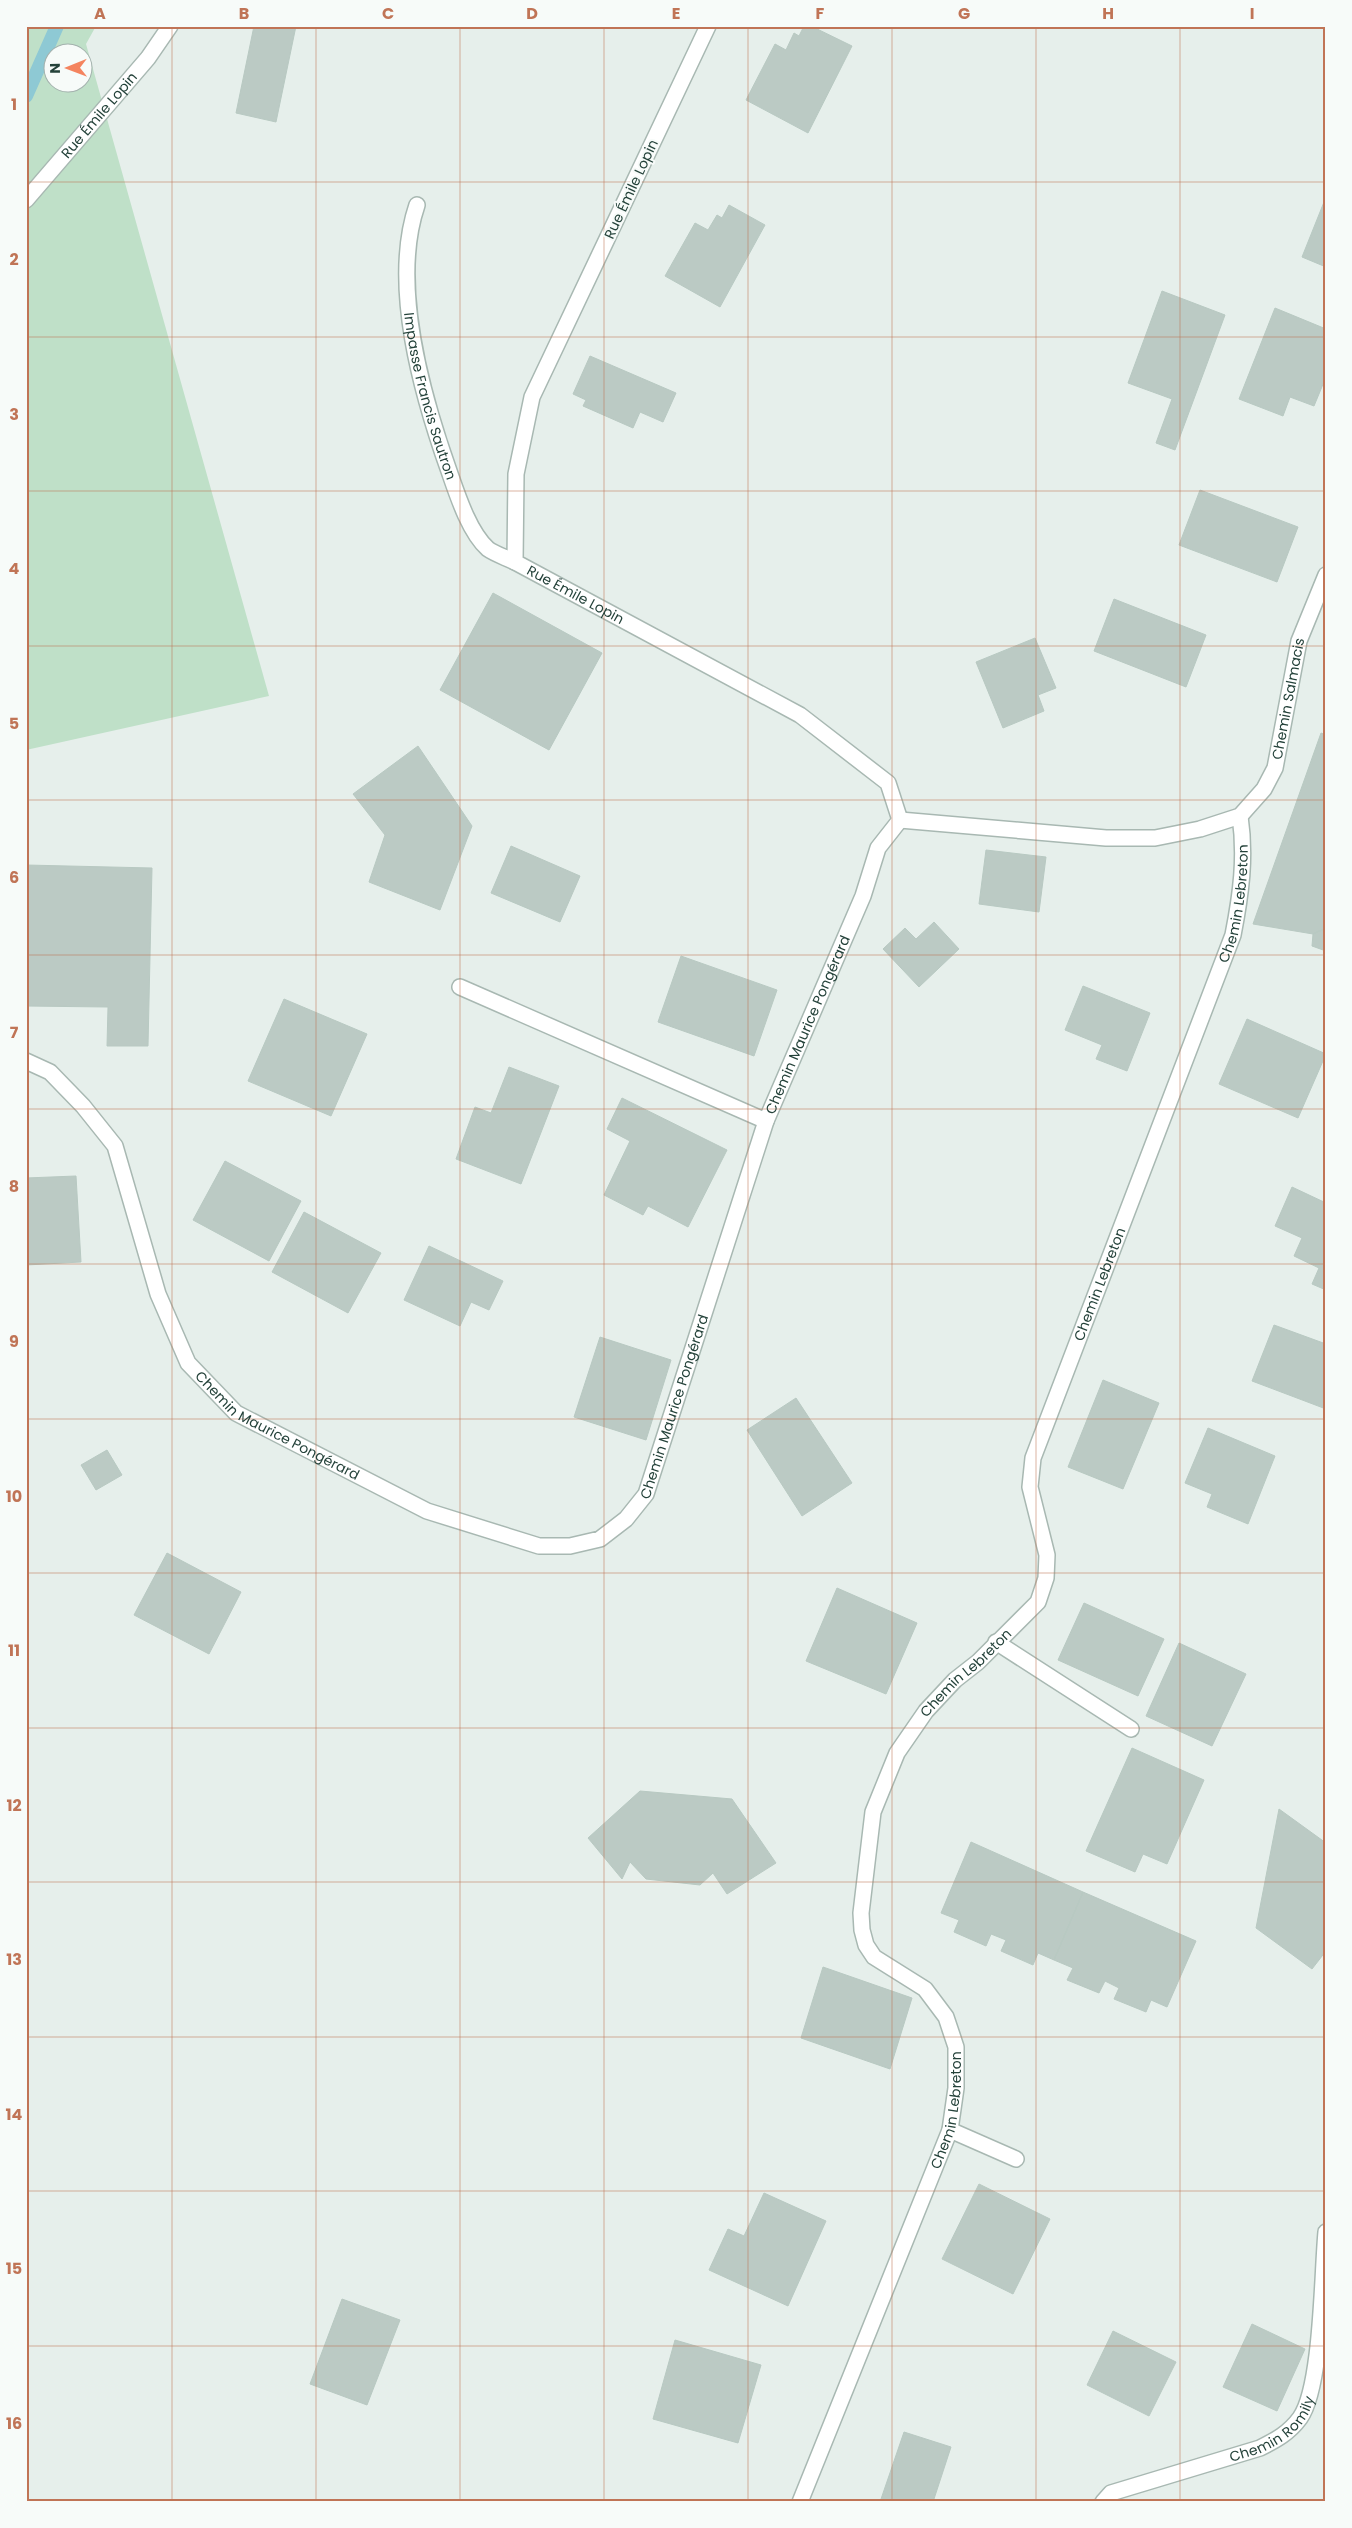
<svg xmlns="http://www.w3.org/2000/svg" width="1352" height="2528" viewBox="0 0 1352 2528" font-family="Poppins,sans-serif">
<rect width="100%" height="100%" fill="#e6efeb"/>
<path fill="#bfe0c8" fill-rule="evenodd" d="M26,26H96L86,44L269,696L26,750ZM52,52H82V82H52Z"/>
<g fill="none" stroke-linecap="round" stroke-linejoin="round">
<path stroke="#8ec9d4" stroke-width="14" d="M26,96L57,26"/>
</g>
<path fill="#bbcac4" stroke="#b8c9c2" d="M254,26H296L276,122L236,113Z
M804,26H811L852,46L808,133L746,100L775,44L786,50L794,33L799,36Z
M1326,197V267L1302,257Z
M729,205L765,225L720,307L665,276L695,223L708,230L717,215L722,218Z
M1162,291L1225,315L1175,450L1156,443L1172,399L1128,383Z
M1275,308L1326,329V377L1314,406L1290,397L1283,416L1239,399Z
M590,356L676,393L663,422L640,412L633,428L583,406L586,400L573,394Z
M1200,490L1298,527L1277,582L1179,545Z
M493,593L602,653L549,750L440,690Z
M1114,599L1206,635L1186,687L1094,651Z
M1035,638L1056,688L1038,695L1044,711L1003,728L976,662Z
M1321,733L1326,735V928L1313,934L1253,924Z
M418,746L472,826L440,910L369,882L385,835L353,794Z
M511,846L580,876L560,922L491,893Z
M986,850L1046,857L1039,912L979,904Z
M26,865L152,868L148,1046H107L108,1007L26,1006Z
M934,922L959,949L919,987L883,949L905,928L916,939Z
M1326,928V951L1312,946L1313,934Z
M681,956L777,990L754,1056L658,1022Z
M1083,986L1150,1013L1127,1071L1096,1059L1102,1045L1065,1030Z
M284,999L367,1034L331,1116L248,1081Z
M1247,1019L1326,1054L1298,1118L1219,1084Z
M509,1067L559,1086L521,1184L456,1159L475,1107L491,1113Z
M622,1098L727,1150L688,1227L648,1206L643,1215L604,1195L630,1141L607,1129Z
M225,1161L301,1201L269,1261L193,1220Z
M76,1176L81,1262L26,1265V1178Z
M1292,1187L1326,1203V1290L1312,1284L1319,1268L1294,1256L1302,1238L1275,1226Z
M304,1212L381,1253L348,1313L272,1272Z
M429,1246L503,1281L489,1310L471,1302L460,1326L404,1300Z
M1274,1325L1326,1344V1409L1252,1381Z
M600,1337L671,1360L646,1440L574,1417Z
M1103,1380L1159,1403L1123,1489L1068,1467Z
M796,1398L852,1483L802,1516L747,1430Z
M1208,1428L1275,1456L1248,1524L1207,1507L1212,1494L1185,1483Z
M107,1450L122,1475L96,1490L81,1465Z
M167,1553L241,1592L209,1654L134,1615Z
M837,1588L917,1623L886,1694L806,1661Z
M1084,1603L1164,1639L1138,1696L1058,1660Z
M1179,1643L1246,1674L1212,1746L1146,1716Z
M1132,1748L1204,1780L1167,1864L1143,1854L1135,1872L1086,1851Z
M640,1791L732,1799L776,1863L727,1894L713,1873L700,1885L646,1879L630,1862L622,1879L588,1838Z
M1279,1809L1326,1843V1951L1312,1969L1256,1928Z
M971,1842L1083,1892L1054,1960L1038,1953L1033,1965L1001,1951L1006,1940L991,1934L986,1946L954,1932L959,1920L941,1913Z
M1083,1892L1196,1941L1167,2007L1151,2000L1146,2012L1114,1999L1119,1988L1105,1981L1099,1993L1067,1980L1073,1968L1054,1960Z
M823,1967L912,1998L890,2069L801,2038Z
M979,2184L1050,2219L1013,2294L942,2259Z
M764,2193L826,2221L788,2306L709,2270L728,2229L744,2236Z
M342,2299L400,2320L367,2405L310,2384Z
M1252,2324L1305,2349L1277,2411L1223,2387Z
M1113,2331L1176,2362L1149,2416L1087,2385Z
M675,2340L761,2365L738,2443L653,2419Z
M904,2432L951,2447L933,2502H880Z"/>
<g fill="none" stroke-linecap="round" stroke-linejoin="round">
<g stroke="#a8b8b2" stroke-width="18">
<path id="service" d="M996,1642L1131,1729
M950,2130L1016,2159"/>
</g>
<g stroke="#a8b8b2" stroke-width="18">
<g id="minor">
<path id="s1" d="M708,26L532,397L516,474L515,562L800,715L888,783L900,820"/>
<path id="s2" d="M26,200L148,58L170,26"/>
<path id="s3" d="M417,205C390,284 422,395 449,471C457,494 469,532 488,549C495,554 507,558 515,562"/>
<path id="s4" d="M900,820L1106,838H1155L1200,829L1240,816L1264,789L1275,768L1299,641L1326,575"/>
<path d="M460,987L766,1121"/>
<path id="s5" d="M26,1061L50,1072L83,1106L115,1146L158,1294L188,1363L236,1413L427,1511L539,1546H570L600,1539L626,1519L646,1494L766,1121L863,896L878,848L900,820"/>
<path id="s6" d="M800,2502L950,2130L956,2088V2047L946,2017L925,1989L874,1957L866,1945L862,1930L861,1913L873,1812L897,1753L926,1711L955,1680L978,1662L1038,1602L1046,1578L1047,1555L1030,1487L1033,1458L1233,935C1241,894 1246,857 1240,816"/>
<path id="s7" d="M1103,2502L1111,2493L1260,2448C1276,2440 1289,2433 1300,2418C1322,2387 1322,2274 1326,2232"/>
</g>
</g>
<use href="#service" stroke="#fff" stroke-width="15"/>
<use href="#minor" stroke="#fff" stroke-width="15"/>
</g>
<path fill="none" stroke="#c07456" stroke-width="1" stroke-opacity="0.55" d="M172,26V2502M316,26V2502M460,26V2502M604,26V2502M748,26V2502M892,26V2502M1036,26V2502M1180,26V2502M26,182H1326M26,337H1326M26,491H1326M26,646H1326M26,800H1326M26,955H1326M26,1109H1326M26,1264H1326M26,1419H1326M26,1573H1326M26,1728H1326M26,1882H1326M26,2037H1326M26,2191H1326M26,2346H1326"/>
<g text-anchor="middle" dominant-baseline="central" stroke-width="4" stroke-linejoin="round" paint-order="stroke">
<g font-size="14" fill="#24423a" stroke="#f7fbf9">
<text stroke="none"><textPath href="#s2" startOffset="112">Rue Émile Lopin</textPath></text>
<text transform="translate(631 189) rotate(-65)">Rue Émile Lopin</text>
<text stroke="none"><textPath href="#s3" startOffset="195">Impasse Francis Sautron</textPath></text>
<text stroke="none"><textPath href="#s1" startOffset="646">Rue Émile Lopin</textPath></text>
<text stroke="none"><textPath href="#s4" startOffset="474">Chemin Salmacis</textPath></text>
<text stroke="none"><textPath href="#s6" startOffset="1770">Chemin Lebreton</textPath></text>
<text stroke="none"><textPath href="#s5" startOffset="1379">Chemin Maurice Pongérard</textPath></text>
<text stroke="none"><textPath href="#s6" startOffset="1365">Chemin Lebreton</textPath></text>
<text stroke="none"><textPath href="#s5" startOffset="974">Chemin Maurice Pongérard</textPath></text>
<text stroke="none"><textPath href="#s5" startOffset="465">Chemin Maurice Pongérard</textPath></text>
<text stroke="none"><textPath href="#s6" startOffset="930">Chemin Lebreton</textPath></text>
<text stroke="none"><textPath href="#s6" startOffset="420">Chemin Lebreton</textPath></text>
<text stroke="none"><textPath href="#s7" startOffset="189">Chemin Romily</textPath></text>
</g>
</g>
<rect width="1352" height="2528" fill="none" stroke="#f7fbf9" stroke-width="55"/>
<g transform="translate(68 68) rotate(269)"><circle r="24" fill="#f7fbf9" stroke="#a3b1ad"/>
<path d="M0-4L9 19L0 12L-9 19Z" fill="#f4845f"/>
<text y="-8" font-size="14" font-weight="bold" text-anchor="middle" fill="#24423a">N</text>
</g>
<rect x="28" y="28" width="1296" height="2472" fill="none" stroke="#c07456" stroke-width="2"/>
<g font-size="16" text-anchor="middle" font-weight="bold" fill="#c07456">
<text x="100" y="19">A</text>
<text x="244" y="19">B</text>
<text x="388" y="19">C</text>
<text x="532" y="19">D</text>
<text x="676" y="19">E</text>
<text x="820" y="19">F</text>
<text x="964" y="19">G</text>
<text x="1108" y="19">H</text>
<text x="1252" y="19">I</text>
<text x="14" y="110">1</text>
<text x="14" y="265">2</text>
<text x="14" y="420">3</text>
<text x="14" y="574">4</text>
<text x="14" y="729">5</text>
<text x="14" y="883">6</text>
<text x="14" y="1038">7</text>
<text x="14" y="1192">8</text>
<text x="14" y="1347">9</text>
<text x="14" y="1502">10</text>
<text x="14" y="1656">11</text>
<text x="14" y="1811">12</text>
<text x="14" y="1965">13</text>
<text x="14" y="2120">14</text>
<text x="14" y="2274">15</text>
<text x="14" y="2429">16</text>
</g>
</svg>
